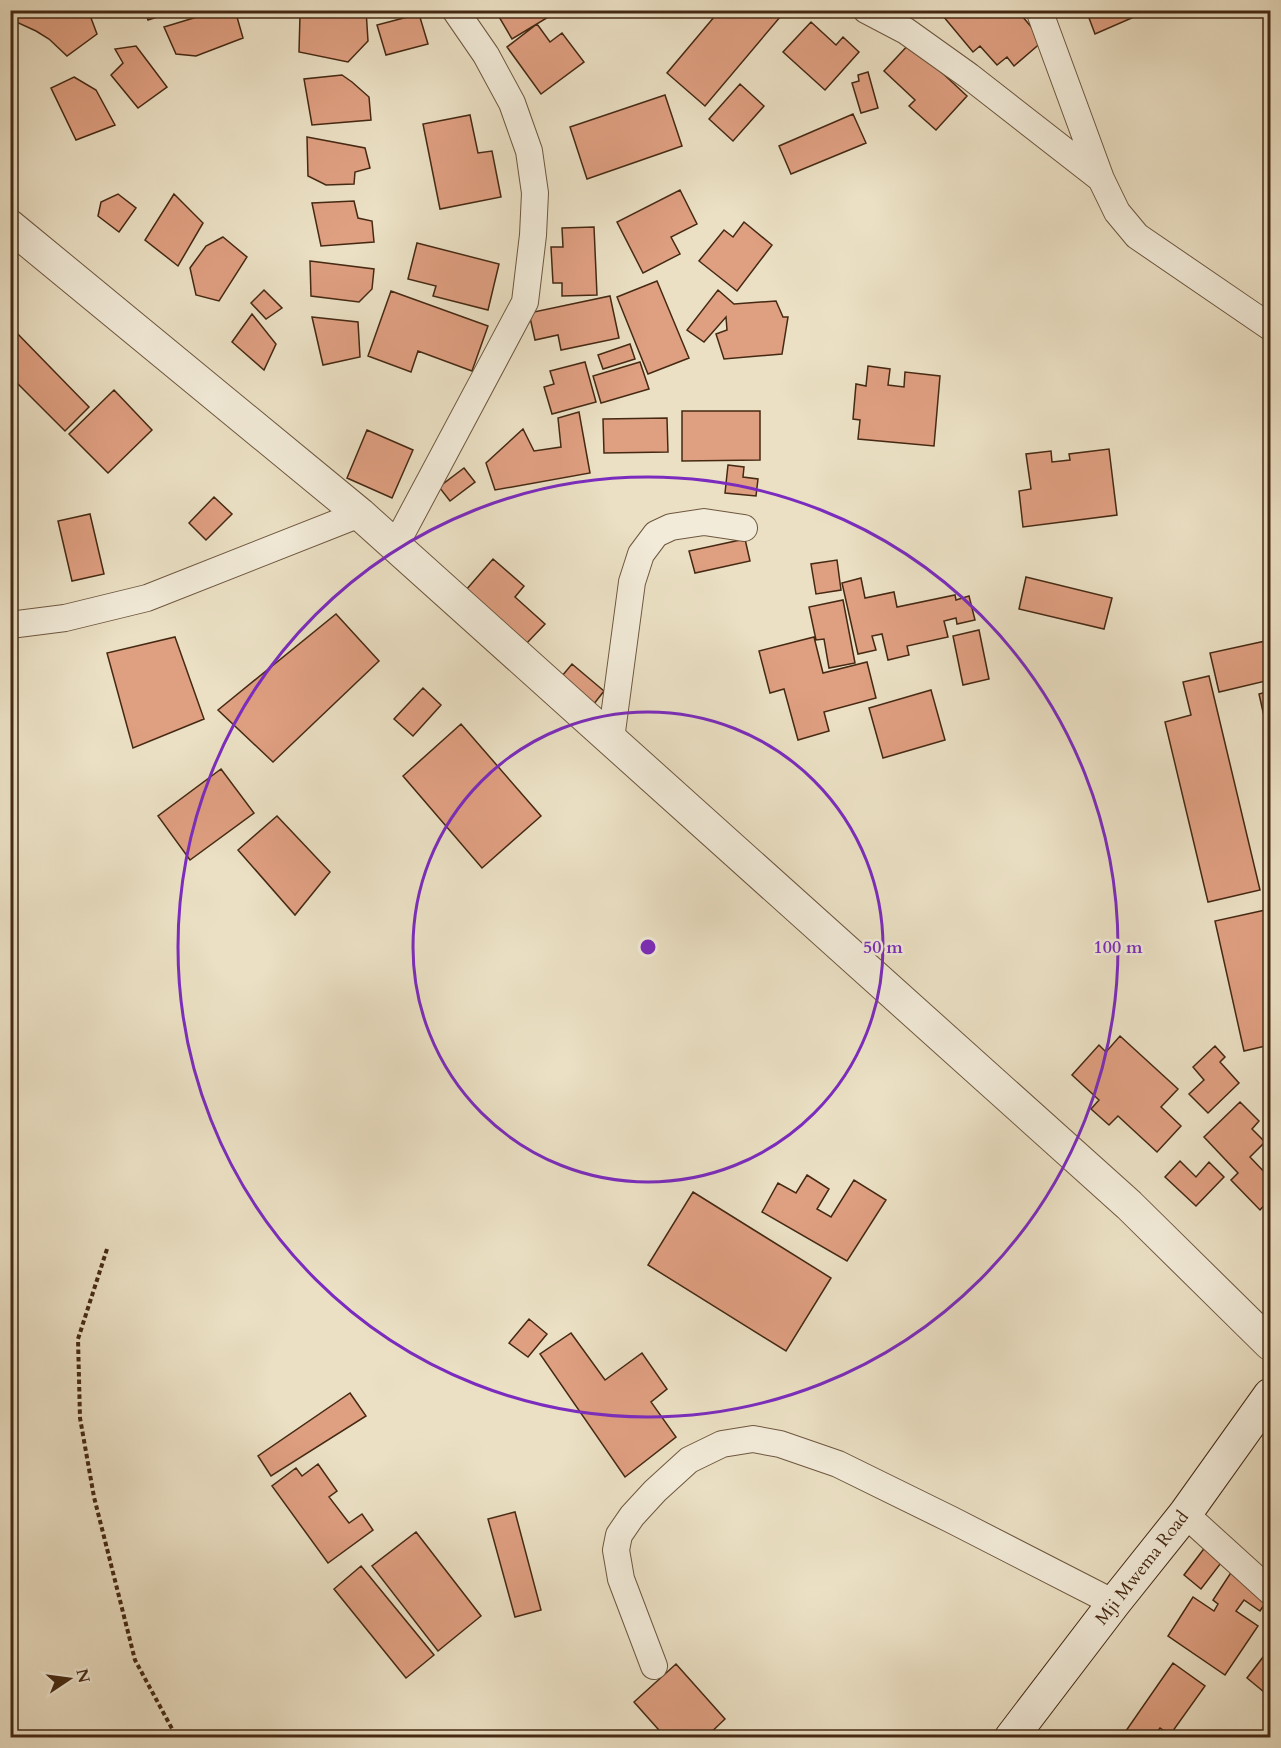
<svg xmlns="http://www.w3.org/2000/svg" width="1281" height="1748" viewBox="0 0 1281 1748" font-family="Cardo,serif">
<rect width="100%" height="100%" fill="#ebe0c4"/>
<filter id="stains"><feTurbulence type="fractalNoise" baseFrequency=".00333" numOctaves="4"/><feColorMatrix values="0 0 0 0 .2 0 0 0 0 .09 0 0 0 0 .02 0 0 0 .5 -.17"/></filter>
<radialGradient id="worn" r=".72"><stop offset=".6" stop-color="#630" stop-opacity="0"/><stop offset="1" stop-color="#630" stop-opacity=".3"/></radialGradient>
<path fill="#df9f81" stroke="#452913" stroke-width="1.5" d="M10,10H88L97,34L67,56L49,39L36,31L14,21L10,16Z
M145,10H179L148,20Z
M220,10H235L243,38L196,56L176,54L164,27Z
M332,10H366L368,41L348,62L299,52L300,15L332,13Z
M495,10H560L512,39Z
M720,10H786L705,106L667,73Z
M938,10H1017L1043,41L1014,66L1007,57L997,65L980,46L973,52Z
M1086,10H1150L1095,34Z
M419,14L428,44L386,55L377,25Z
M811,22L836,45L843,37L859,52L825,90L783,52Z
M537,24L550,42L562,33L584,62L541,94L507,47Z
M910,43L967,96L936,130L909,106L915,100L884,71Z
M136,46L167,87L138,108L111,75L123,63L115,49Z
M868,72L878,108L861,113L852,83L859,81L858,75Z
M342,75L352,82L369,97L371,120L312,125L304,79Z
M74,77L96,90L115,125L76,140L51,88Z
M740,84L764,106L733,141L709,119Z
M665,95L682,146L587,179L570,127Z
M853,114L866,143L791,174L779,146Z
M470,115L478,153L492,151L501,197L440,209L423,124Z
M307,137L365,148L370,168L355,172L354,184L326,185L308,176Z
M680,190L697,224L671,237L680,254L643,273L617,222Z
M118,194L136,208L119,232L98,216L101,202Z
M174,194L203,223L178,266L145,240Z
M354,201L358,218L372,221L374,242L321,246L312,203Z
M744,222L772,245L737,291L699,261L724,230L733,237Z
M594,227L597,295L562,296V283H553L551,247H563L562,228Z
M223,237L247,257L219,301L196,295L190,268L206,246Z
M417,243L499,264L488,310L433,296L436,286L408,279Z
M310,261L374,269L372,289L359,302L311,296Z
M657,281L689,358L648,374L617,297Z
M264,290L282,308L266,319L251,303Z
M718,290L734,304L776,301L783,317H788L782,354L724,359L716,334L727,330L726,317L704,342L687,330Z
M391,291L488,326L472,371L418,351L411,372L368,356Z
M610,296L619,338L561,350L558,335L535,340L529,313Z
M252,314L276,344L264,370L232,342Z
M312,317L358,322L360,357L323,365Z
M12,328L89,407L65,431L10,376V330Z
M630,344L635,359L603,369L598,355Z
M585,362L596,402L552,414L544,387L554,384L550,371Z
M640,362L649,389L601,403L593,376Z
M868,366L890,369L888,385L904,387L905,372L940,376L934,446L858,439L860,420L853,419L856,384L866,386Z
M114,390L152,430L108,473L69,434Z
M682,411H760V460L682,461Z
M579,412L590,473L495,490L486,463L523,429L534,451L561,447L558,418Z
M667,418L668,452L604,453L603,419Z
M367,430L413,450L392,498L347,478Z
M1109,449L1117,515L1023,527L1019,491L1031,489L1026,454L1051,451L1052,462L1070,460L1069,454Z
M728,465L744,467L743,477L758,479L756,496L725,493Z
M464,468L475,482L450,501L439,487Z
M214,497L232,514L206,540L189,523Z
M90,514L104,574L72,581L58,521Z
M745,539L750,561L695,573L689,551Z
M493,559L524,586L515,597L545,624L526,644L466,590Z
M837,560L841,590L816,594L811,564Z
M1026,577L1112,598L1104,629L1019,609Z
M861,578L865,598L894,592L897,607L955,595L956,600L969,596L975,620L957,624L956,618L944,621L948,637L907,646L909,655L888,660L882,634L872,636L876,650L858,654L842,583Z
M843,600L855,663L829,668L824,639L816,640L809,607Z
M336,614L379,661L273,762L218,710Z
M979,630L989,679L963,685L953,636Z
M175,637L204,719L133,748L107,653Z
M814,637L823,673L867,662L876,698L824,712L829,731L798,740L784,689L770,693L759,651Z
M1270,640V680L1219,692L1210,653Z
M572,664L604,691L590,709L557,682Z
M1209,676L1260,890L1208,902L1165,722L1191,715L1183,682Z
M423,688L441,705L413,736L394,719Z
M931,690L945,740L883,758L869,708Z
M1270,691V743L1259,694Z
M461,724L541,816L482,868L403,776Z
M221,769L254,813L190,860L158,816Z
M277,816L330,872L295,915L238,850Z
M1270,909V1045L1244,1051L1215,921Z
M1120,1036L1178,1089L1161,1107L1181,1126L1157,1152L1118,1116L1109,1125L1091,1109L1099,1100L1072,1075L1099,1045L1106,1052Z
M1215,1046L1225,1057L1220,1062L1239,1083L1208,1113L1189,1094L1204,1080L1193,1067Z
M1240,1102L1259,1121L1252,1129L1265,1142L1250,1157L1270,1178V1199L1260,1210L1231,1180L1238,1173L1204,1137Z
M1180,1161L1196,1177L1209,1162L1224,1177L1196,1206L1165,1177Z
M807,1175L829,1189L817,1209L831,1217L854,1180L886,1200L847,1261L762,1212L778,1183L796,1193Z
M693,1192L831,1278L786,1351L648,1265Z
M529,1319L547,1334L528,1357L509,1343Z
M571,1333L605,1380L642,1353L667,1389L651,1402L676,1437L625,1477L540,1354Z
M350,1393L366,1416L271,1476L258,1456Z
M318,1464L337,1491L329,1497L349,1523L362,1514L373,1530L328,1563L272,1486L296,1468L302,1476Z
M515,1512L541,1610L515,1617L488,1519Z
M416,1532L481,1616L438,1651L372,1566Z
M1206,1546L1224,1559L1201,1589L1184,1575Z
M361,1566L434,1655L406,1678L334,1589Z
M1232,1571L1270,1596L1260,1611L1244,1600L1236,1611L1258,1626L1225,1675L1168,1636L1193,1597L1214,1611L1218,1604L1213,1600Z
M1270,1648V1697L1247,1678Z
M1173,1663L1205,1686L1170,1735L1160,1728L1153,1738H1121Z
M676,1664L725,1719L705,1738H666L634,1702Z"/>
<g fill="none" stroke-linecap="round" stroke-linejoin="round">
<g stroke="#6e573f" stroke-width="28">
<path id="minor" d="M866,10L906,31L969,76L1101,179
M1039,10L1101,179L1117,212L1137,236L1270,327
M395,546L525,302L533,235L535,193L529,151L512,103L486,55L455,10
M10,625L65,618L147,598L360,514
M611,739L632,582L641,554L656,534L671,527L704,522L744,528
M1185,1514L1270,1591
M654,1666L621,1579L616,1550L619,1535L632,1516L655,1491L689,1460L722,1444L753,1439L780,1444L838,1464L952,1520L1114,1603"/>
</g>
<g stroke="#6e573f" stroke-width="34">
<path id="tertiary" d="M10,226L360,514L1129,1205L1270,1344"/>
</g>
<g stroke="#452913" stroke-width="35">
<path id="secondary" d="M1011,1738L1114,1603L1185,1514L1270,1395"/>
</g>
<path stroke="#452913" stroke-width="4" stroke-dasharray="4.5 3" stroke-linecap="butt" d="M107,1249L78,1339L80,1418L94,1497L135,1660L177,1738"/>
<use href="#minor" stroke="#f2ebd9" stroke-width="26"/>
<use href="#tertiary" stroke="#f2ebd9" stroke-width="32"/>
<use href="#secondary" stroke="#f2ebd9" stroke-width="33"/>
</g>
<g fill="none" stroke="#7b2cbf" stroke-width="3">
<circle cx="648" cy="947" r="235"/>
<circle cx="648" cy="947" r="470"/>
</g>
<g text-anchor="middle" dominant-baseline="central" stroke-width="5" stroke-linejoin="round" paint-order="stroke">
<g font-size="18" fill="#452913" stroke="#f2ebd9">
<text transform="translate(1142 1568) rotate(-52)">Mji Mwema Road</text>
</g>
</g>
<circle cx="648" cy="947" r="9" fill="#7b2cbf" stroke="#f2ebd9" stroke-width="3"/>
<g font-size="18" text-anchor="middle" font-weight="bold" fill="#7b2cbf" stroke="#f2ebd9" stroke-width="5" stroke-linejoin="round" paint-order="stroke">
<text x="883" y="953">50 m</text>
<text x="1118" y="953">100 m</text>
</g>
<rect width="1281" height="1748" fill="none" stroke="#ebe0c4" stroke-width="36"/>
<rect x="12" y="12" width="1257" height="1724" fill="none" stroke="#452913" stroke-width="3"/>
<rect x="18" y="18" width="1245" height="1712" fill="none" stroke="#452913" stroke-width="1.5"/>
<g transform="translate(69 1679) rotate(77)" stroke="#f2ebd9" stroke-width="4.5" paint-order="stroke">
<path d="M0-4.5L10 22L0 15L-10 22Z" fill="#452913"/>
<text y="-9" font-size="16" font-weight="bold" text-anchor="middle" fill="#452913">N</text>
</g>
<rect width="100%" height="100%" filter="url(#stains)"/>
<rect width="100%" height="100%" fill="url(#worn)"/>
</svg>
